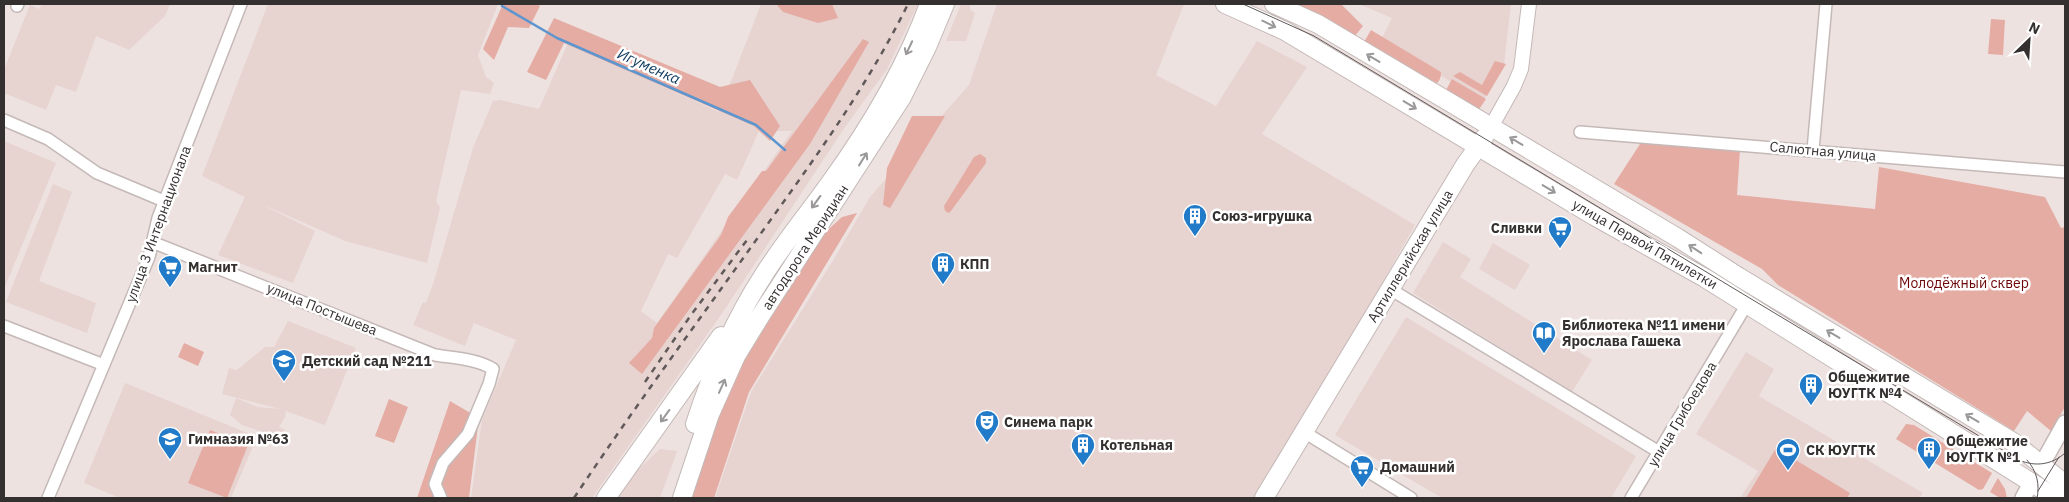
<svg xmlns="http://www.w3.org/2000/svg" width="2069" height="502" viewBox="0 0 2069 502" font-family="'IBM Plex Sans',sans-serif">
<rect width="100%" height="100%" fill="#ede2e0"/>
<path fill="#e7d3d0" fill-rule="evenodd" d="M42,4H170L165,16L129,50L96,36L76,92L56,85L46,110L4,93V70L30,5L39,9Z
M268,4H498L478,55L486,77L494,83L490,94L461,90L436,201L440,208L427,263L345,241L259,203L315,231L293,283L218,255L245,197L202,176Z
M761,4H918L887,69L843,130L723,312L592,498H471L482,420L516,340L474,323L465,346L413,325L423,302L426,303L434,281L473,148L493,101L501,100L539,109L568,43L719,112ZM759,131H792L657,323L641,311L668,254L677,258L725,174L737,180Z
M961,4H970V10L975,13L966,41H946Z
M997,4H1184L1156,75L1216,106L1257,41L1307,67L1262,134L1415,225L1338,361L1254,498H715L751,392L834,259L870,197L969,85Z
M1359,4H1511L1504,64L1483,101L1381,40L1392,18Z
M4,141L56,163L4,289Z
M53,184L72,192L39,281L96,303L87,333L6,302Z
M1443,242L1471,259L1460,277L1592,360L1572,392L1413,293Z
M1493,243L1530,265L1515,290L1479,269Z
M1406,317L1636,456L1611,498H1442L1335,435Z
M288,321L356,348L325,425L286,411L285,417L279,427L285,430L282,438L242,425L230,415L236,398L257,407L280,409L222,394L229,368L237,370L265,347H274Z
M1746,352L1774,369L1759,396L1923,493L1919,498H1740L1758,471L1696,434Z
M125,383L257,437L231,498H120L84,483Z
M660,449L677,451L660,498H614L627,480Z"/>
<path fill="#e5aca4" d="M503,4H537L540,6L529,28L508,27L494,60L483,49Z
M776,4H832L838,18L818,23L783,12Z
M1289,4H1341L1363,26L1354,37Z
M554,18L720,87L750,80L780,126L770,141L754,126L564,43L546,80L527,72Z
M1991,19L2005,20L2003,55L1988,54Z
M1371,30L1441,72C1441,77 1440,81 1436,84L1364,42Z
M863,39L869,42L810,144L642,374L629,363L652,338L654,328L721,235L728,217L762,171H766Z
M1495,61L1506,64L1487,96L1453,76L1460,72L1482,85Z
M1452,79L1486,99L1478,111L1445,92Z
M912,116H945L890,208L883,205L887,168Z
M1642,141L1740,150L1737,195L1875,209L1879,167L2045,197L2061,228L2065,227V407L2051,431L2027,411L2014,431L1778,285L1762,269L1614,184Z
M980,154L986,158V163L951,211L949,213L945,211L944,206L974,157Z
M857,213L749,392L714,498H691L723,400L744,354L820,237L842,217Z
M184,343L204,352L198,366L178,357Z
M389,399L408,407L394,443L375,436Z
M450,401L479,418L469,498H417Z
M1906,424L1914,425L1992,473L1983,489L1979,490L1896,439Z
M210,430L248,445L227,498L188,483Z
M1776,448L1850,493L1847,498H1746Z
M1998,478L2005,489L2007,498H2000L1990,492Z"/>
<g fill="none" stroke-linecap="round" stroke-linejoin="round">
<path stroke="#5d96cf" stroke-width="2.5" d="M502,6L557,38L756,125L785,150"/>
<g stroke="#c4b9b7" stroke-width="14">
<path id="minor" d="M17,6L18,4
M4,120L48,139L97,173L164,201
M1580,132L2065,172
M1813,150L1826,4
M152,242L435,355C454,358 477,359 493,369L489,384L468,434L443,463L435,484L441,498
M1390,289L1659,452
M4,326L104,365
M1304,432L1411,498
M48,498L149,257L158,218L241,4
M1631,498L1747,304"/>
</g>
<g stroke="#c4b9b7" stroke-width="16">
<path id="tertiary" d="M1491,127L1514,86L1521,69L1529,4"/>
</g>
<g stroke="#c4b9b7" stroke-width="18">
<path id="secondary" d="M2042,464L2065,423
M2023,498L2031,483"/>
</g>
<g stroke="#c4b9b7" stroke-width="20">
<path id="primary" d="M1225,4L1285,31L1594,216L1705,278L2056,498
M1274,4L1318,24L1678,238L1739,277L2013,442L2065,484
M695,424C712,372 734,321 763,276C783,244 808,214 830,183C869,129 906,67 929,4
M606,498L721,336
M682,498L710,414L736,356L761,315L902,97L927,47L945,4
M1264,498L1465,165L1484,138"/>
</g>
<use href="#minor" stroke="#fff" stroke-width="11"/>
<use href="#tertiary" stroke="#fff" stroke-width="14"/>
<use href="#secondary" stroke="#fff" stroke-width="15"/>
<use href="#primary" stroke="#fff" stroke-width="18"/>
<path stroke="#605959" stroke-width="1" d="M1243,4L1314,36L2019,460C2035,467 2052,465 2065,453
M2027,460C2037,471 2040,485 2037,498
M2038,491L2059,457"/>
<path stroke="#605959" stroke-width="2.5" stroke-dasharray="6 6" stroke-linecap="butt" d="M645,382L691,315L747,240
M574,498C633,409 697,323 759,236C813,161 867,87 908,4"/>
</g>
<defs><path id="oneway-shaft" d="M-6 0H5M1.5-3L5.5 0L1.5 3" fill="none" stroke-width="1.6" stroke-linecap="round" stroke-linejoin="round" transform="scale(1.25)"/></defs>
<g stroke="#9a9898">
<use href="#oneway-shaft" transform="translate(1269 24) rotate(26)"/>
<use href="#oneway-shaft" transform="translate(909 48) rotate(115)"/>
<use href="#oneway-shaft" transform="translate(1373 58) rotate(-149)"/>
<use href="#oneway-shaft" transform="translate(1410 105) rotate(31)"/>
<use href="#oneway-shaft" transform="translate(1516 141) rotate(-149)"/>
<use href="#oneway-shaft" transform="translate(863 159) rotate(-58)"/>
<use href="#oneway-shaft" transform="translate(1549 189) rotate(31)"/>
<use href="#oneway-shaft" transform="translate(816 202) rotate(126)"/>
<use href="#oneway-shaft" transform="translate(1695 249) rotate(-147)"/>
<use href="#oneway-shaft" transform="translate(1833 334) rotate(-149)"/>
<use href="#oneway-shaft" transform="translate(722 386) rotate(-66)"/>
<use href="#oneway-shaft" transform="translate(665 416) rotate(126)"/>
<use href="#oneway-shaft" transform="translate(1972 418) rotate(-149)"/>
</g>
<defs>
<g id="building-pin" transform="scale(1.25)"><path d="M0 17L-7.5 6A9.5 9.5 0 1 1 7.5 6Z" fill="#217bc8" stroke="#fff"/><path d="M-4-6H4V6H1V3H-1V6H-4ZM-2.5-4.3h1.7v1.8h-1.7ZM.8-4.3h1.7v1.8H.8ZM-2.5-1h1.7V.8h-1.7ZM.8-1h1.7V.8H.8Z" fill="#fff"/></g>
<g id="supermarket-pin" transform="scale(1.25)"><path d="M0 17L-7.5 6A9.5 9.5 0 1 1 7.5 6Z" fill="#217bc8" stroke="#fff"/><path d="M-6-5.5h2.5l.6 2H6L4.5 2H-2.5L-4.4-4H-6ZM-1.5 3.2a1.3 1.3 0 1 0 .1 0ZM3 3.2a1.3 1.3 0 1 0 .1 0Z" fill="#fff"/></g>
<g id="library-pin" transform="scale(1.25)"><path d="M0 17L-7.5 6A9.5 9.5 0 1 1 7.5 6Z" fill="#217bc8" stroke="#fff"/><path d="M-6-4Q-3-5.5-.7-3.5V5Q-3 3-6 4ZM6-4Q3-5.5 .7-3.5V5Q3 3 6 4Z" fill="#fff"/></g>
<g id="school-pin" transform="scale(1.25)"><path d="M0 17L-7.5 6A9.5 9.5 0 1 1 7.5 6Z" fill="#217bc8" stroke="#fff"/><path d="M0-5L7-2L0 1L-7-2ZM-4 1L0 2.5L4 1V4Q0 6-4 4Z" fill="#fff"/></g>
<g id="theatre-pin" transform="scale(1.25)"><path d="M0 17L-7.5 6A9.5 9.5 0 1 1 7.5 6Z" fill="#217bc8" stroke="#fff"/><path d="M-5-5.5Q0-4 5-5.5V0Q5 5 0 6Q-5 5-5 0ZM-3.3-2.5H-1v1.5H-3.3ZM1-2.5H3.3v1.5H1ZM-2.8 1Q0 5.5 2.8 1Z" fill="#fff"/></g>
<g id="stadium-pin" transform="scale(1.25)"><path d="M0 17L-7.5 6A9.5 9.5 0 1 1 7.5 6Z" fill="#217bc8" stroke="#fff"/><path d="M0-5a6.5 5 0 1 0 0 10a6.5 5 0 1 0 0-10ZM-3.5-1.8h7v3.6h-7Z" fill="#fff"/></g>
</defs>
<g fill-rule="evenodd">
<use href="#building-pin" x="1195" y="216"/>
<use href="#supermarket-pin" x="1560" y="228"/>
<use href="#building-pin" x="943" y="264"/>
<use href="#supermarket-pin" x="170" y="267"/>
<use href="#library-pin" x="1544" y="333"/>
<use href="#school-pin" x="284" y="361"/>
<use href="#building-pin" x="1811" y="385"/>
<use href="#theatre-pin" x="987" y="422"/>
<use href="#school-pin" x="170" y="439"/>
<use href="#building-pin" x="1083" y="445"/>
<use href="#building-pin" x="1929" y="449"/>
<use href="#stadium-pin" x="1788" y="450"/>
<use href="#supermarket-pin" x="1362" y="467"/>
</g>
<g text-anchor="middle" dominant-baseline="central" stroke-width="5" stroke-linejoin="round" paint-order="stroke">
<g font-size="14" fill="#353030" stroke="#fff">
<text transform="translate(1823 151) rotate(5)">Салютная улица</text>
<text transform="translate(158 224) rotate(-70)">улица 3 Интернационала</text>
<text transform="translate(1645 244) rotate(30)">улица Первой Пятилетки</text>
<text transform="translate(805 247) rotate(-57)">автодорога Меридиан</text>
<text transform="translate(1410 256) rotate(-59)">Артиллерийская улица</text>
<text transform="translate(322 309) rotate(22)">улица Постышева</text>
<text transform="translate(1682 414) rotate(-59)">улица Грибоедова</text>
</g>
<g font-size="14" font-weight="bold" fill="#353030" stroke="#fff" text-anchor="start">
<text x="1212" y="216">Союз-игрушка</text>
<text x="1542" y="228" text-anchor="end">Сливки</text>
<text x="960" y="264">КПП</text>
<text x="188" y="267">Магнит</text>
<text x="1562" y="325">Библиотека №11 имени<tspan x="1562" dy="16">Ярослава Гашека</tspan></text>
<text x="302" y="361">Детский сад №211</text>
<text x="1828" y="377">Общежитие<tspan x="1828" dy="16">ЮУГТК №4</tspan></text>
<text x="1004" y="422">Синема парк</text>
<text x="188" y="439">Гимназия №63</text>
<text x="1946" y="441">Общежитие<tspan x="1946" dy="16">ЮУГТК №1</tspan></text>
<text x="1100" y="445">Котельная</text>
<text x="1806" y="450">СК ЮУГТК</text>
<text x="1380" y="467">Домашний</text>
</g>
<g font-size="14" fill="#6d0407" stroke="#fff">
<text x="1964" y="283">Молодёжный сквер</text>
</g>
<g font-size="15" font-style="italic" fill="#0d385d" stroke="#fff">
<text transform="translate(649 66) rotate(24)">Игуменка</text>
</g>
</g>
<rect width="2069" height="502" fill="none" stroke="#353030" stroke-width="10"/>
<g transform="translate(2029 40) rotate(25)" stroke="#ffffff" stroke-width="4" paint-order="stroke">
<path d="M0-4L9 19L0 12L-9 19Z" fill="#353030"/>
<text y="-8" font-size="14" font-weight="bold" text-anchor="middle" fill="#353030">N</text>
</g>
</svg>
